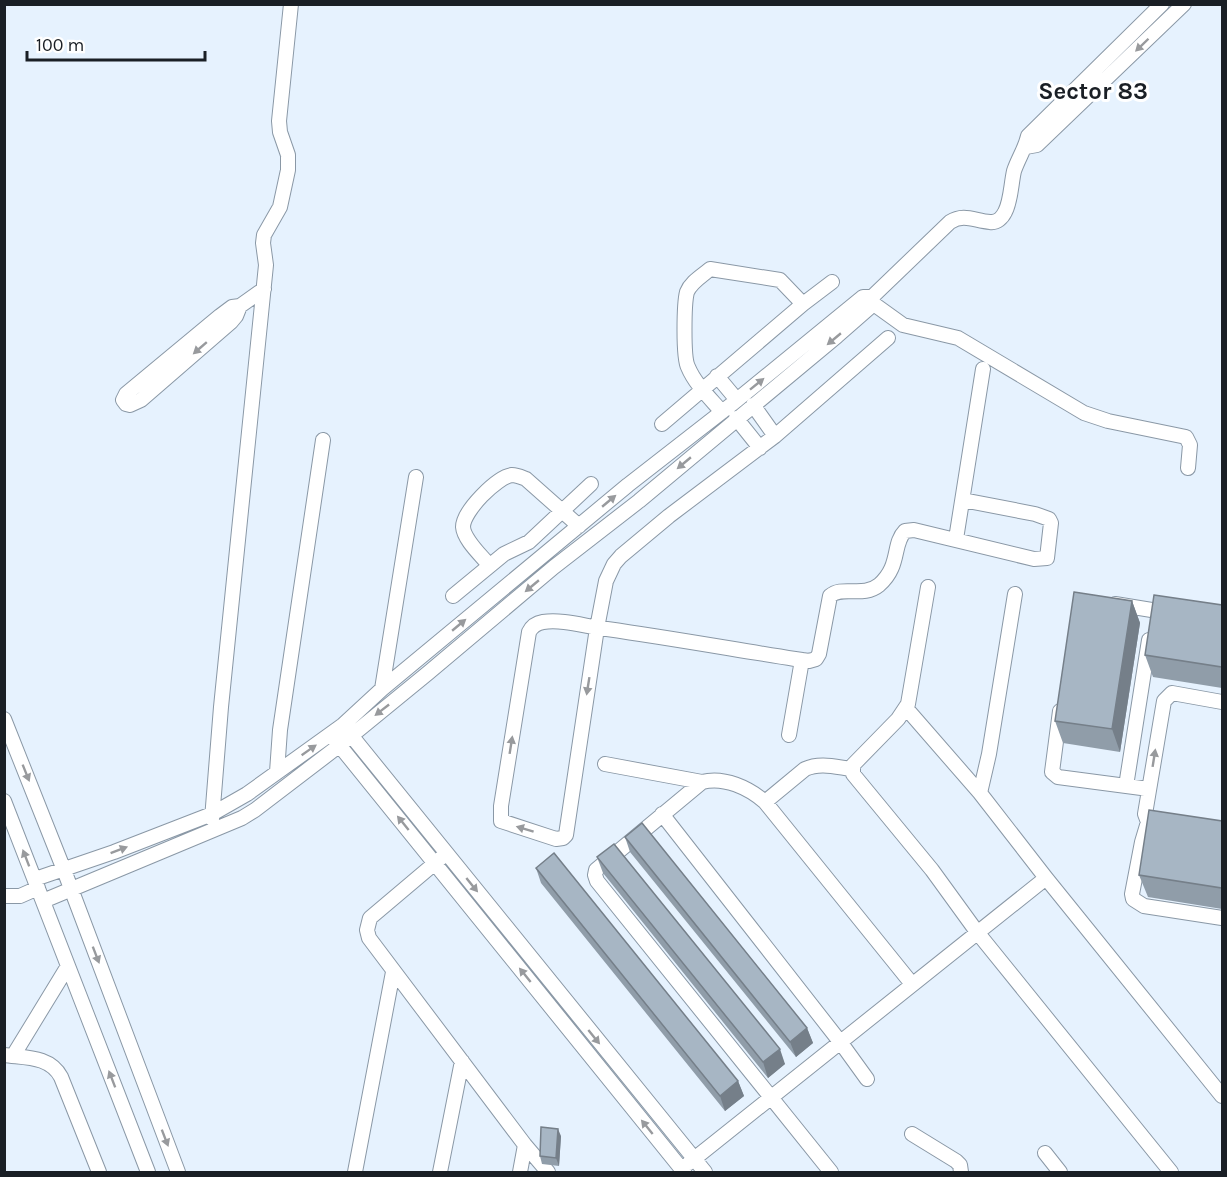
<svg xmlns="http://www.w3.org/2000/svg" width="1227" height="1177" viewBox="0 0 1227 1177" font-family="Karla,sans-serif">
<rect width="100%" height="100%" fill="#e6f2fe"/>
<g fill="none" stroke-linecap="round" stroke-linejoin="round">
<g stroke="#8a98a6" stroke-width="16">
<path id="minor" d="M1026,147L1037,145L1184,4
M871,302L903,325L958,338L1084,413L1108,421L1186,437L1190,445L1188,468
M240,306L236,316L231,322L141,400L130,405L126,404L123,400L126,394L220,316L232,307L240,306L264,289
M888,338L775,436L669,516L621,556L614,564L606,581L597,628L566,835L563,838L556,839L501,821V806L529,632C532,626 537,623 543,622C564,619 587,627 607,629C670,638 732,649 795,659L809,661L816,659L819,654L830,596C842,585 863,598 879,585C901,566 892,544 905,531L914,530L1034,559L1047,558L1051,523L1049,519L1035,514L963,500
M717,376L737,400
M753,405L775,436
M722,412C710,398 695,384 688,367C683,357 684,303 687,292C691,282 702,276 710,269L780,280L803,304
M736,418L760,448
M662,424L803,304L832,282
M956,539L983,369
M489,565C481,555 464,540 463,527C463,511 497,477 512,475C517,475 521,477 526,479L579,526
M928,587L908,704L898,719L853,765V774L932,870L977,932L1171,1172
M453,596L504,554L529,542L591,484
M1115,604L1170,613
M382,689L416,477
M906,708L980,793L1046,878L1222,1096
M1060,711L1052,772L1058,777L1149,789
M4,719L64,870L178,1172
M346,729L705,1172
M789,735L802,660
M335,740L684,1172
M605,764L702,782
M277,772L280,730L323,440
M1126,786L1149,640
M980,793L989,754L1015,594
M4,801L148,1172
M765,802L805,769C820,762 836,767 852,769
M662,814L841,1043L867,1079
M212,819L221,707L266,265L263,243L264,235L280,207L288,170V155L280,132L279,121L291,4
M1148,822L1142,842L1132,894L1133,899L1144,906L1222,918
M1164,827L1148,822L1145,814L1164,701L1172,693L1222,702
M441,858L370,918L367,930L369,938L525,1145L548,1172
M35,879L114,852L212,814L247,794L343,725L382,689L628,485L732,404L863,297H872
M4,896H20L38,888
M43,901L242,818L255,810L340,745L428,673L554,567L639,501L837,336L869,308L872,297L950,222C964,213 975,221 990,222C997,223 1002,218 1005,212C1011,201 1011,184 1014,171C1018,159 1025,149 1028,136L1162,4
M4,1055C26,1058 50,1056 61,1077L99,1172
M13,1056L68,966
M912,1134L956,1161L960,1165L961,1172
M1045,1153L1060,1172
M689,1163L1046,878
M355,1172L393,972
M440,1172L462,1061
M520,1172L525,1145
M831,1172L597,881L595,875L596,870L702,782C724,776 749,788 765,802L912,984"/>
</g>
<use href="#minor" stroke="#fff" stroke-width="14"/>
</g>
<path fill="#909da9" d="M1132,601L1140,623L1120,752L1063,743L1055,721Z
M1222,605V688L1153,677L1145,655Z
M1222,821V909L1148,897L1139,875Z
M625,837L807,1028L813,1043L796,1057L630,852Z
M597,857L785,1064L768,1078L603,873Z
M536,868L738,1081L744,1096L725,1111L541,883Z
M561,1136L559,1166L542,1164L540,1156Z"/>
<path fill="#757f89" d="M1132,601L1140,623L1120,752L1112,729Z
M807,1028L813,1043L796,1057L790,1042Z
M780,1049L785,1064L768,1078L763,1062Z
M738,1081L744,1096L725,1111L720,1096Z
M558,1129L561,1136L559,1166L556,1158Z"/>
<path fill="#a7b6c4" stroke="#757f89" stroke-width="1.5" d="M1074,592L1132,601L1112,729L1055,721Z
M1154,595L1222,605V667L1145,655Z
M1149,810L1222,821V888L1139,875Z
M642,823L807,1028L790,1042L625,837Z
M614,844L780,1049L763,1062L597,857Z
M554,853L738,1081L720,1096L536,868Z
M541,1127L558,1129L556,1158L540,1156Z"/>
<defs><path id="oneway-solid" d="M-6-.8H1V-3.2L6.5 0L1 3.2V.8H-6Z" transform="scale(1.5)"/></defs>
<g fill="#989a9d">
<use href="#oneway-solid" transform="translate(1142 45) rotate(136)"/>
<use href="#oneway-solid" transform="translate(834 339) rotate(140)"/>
<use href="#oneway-solid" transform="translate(200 348) rotate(139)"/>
<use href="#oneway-solid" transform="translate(757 384) rotate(-39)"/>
<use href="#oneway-solid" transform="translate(684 463) rotate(140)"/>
<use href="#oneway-solid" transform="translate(609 501) rotate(-40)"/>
<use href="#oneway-solid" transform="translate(532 586) rotate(140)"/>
<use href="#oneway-solid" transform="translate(459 625) rotate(-40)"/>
<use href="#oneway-solid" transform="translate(588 686) rotate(99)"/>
<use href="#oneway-solid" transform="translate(382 710) rotate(142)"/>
<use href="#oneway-solid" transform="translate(511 745) rotate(-81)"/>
<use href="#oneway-solid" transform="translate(309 750) rotate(-35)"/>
<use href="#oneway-solid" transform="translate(1154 758) rotate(-81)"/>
<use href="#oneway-solid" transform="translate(26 773) rotate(68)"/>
<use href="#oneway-solid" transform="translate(403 823) rotate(-129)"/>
<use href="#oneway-solid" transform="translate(525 829) rotate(-163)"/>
<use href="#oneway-solid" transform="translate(119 850) rotate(-21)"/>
<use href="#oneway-solid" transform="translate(26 858) rotate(-111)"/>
<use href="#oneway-solid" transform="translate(472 885) rotate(51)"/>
<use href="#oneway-solid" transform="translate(96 955) rotate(69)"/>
<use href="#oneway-solid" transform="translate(525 975) rotate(-129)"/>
<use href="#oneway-solid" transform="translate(594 1037) rotate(51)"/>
<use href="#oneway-solid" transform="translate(112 1079) rotate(-111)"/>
<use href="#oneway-solid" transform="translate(647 1127) rotate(-129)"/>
<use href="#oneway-solid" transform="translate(165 1138) rotate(69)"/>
</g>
<g text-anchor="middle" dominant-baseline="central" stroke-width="6" stroke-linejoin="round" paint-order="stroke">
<g font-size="24" font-weight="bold" fill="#1a1f25" stroke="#fff">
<text x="1093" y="91">Sector 83</text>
</g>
</g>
<rect width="1227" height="1177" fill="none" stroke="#1a1f25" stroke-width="12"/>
<path d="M27 51v9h178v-9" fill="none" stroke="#1a1f25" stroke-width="3"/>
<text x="36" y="51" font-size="18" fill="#1a1f25" stroke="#ffffff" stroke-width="4.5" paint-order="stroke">100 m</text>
</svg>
